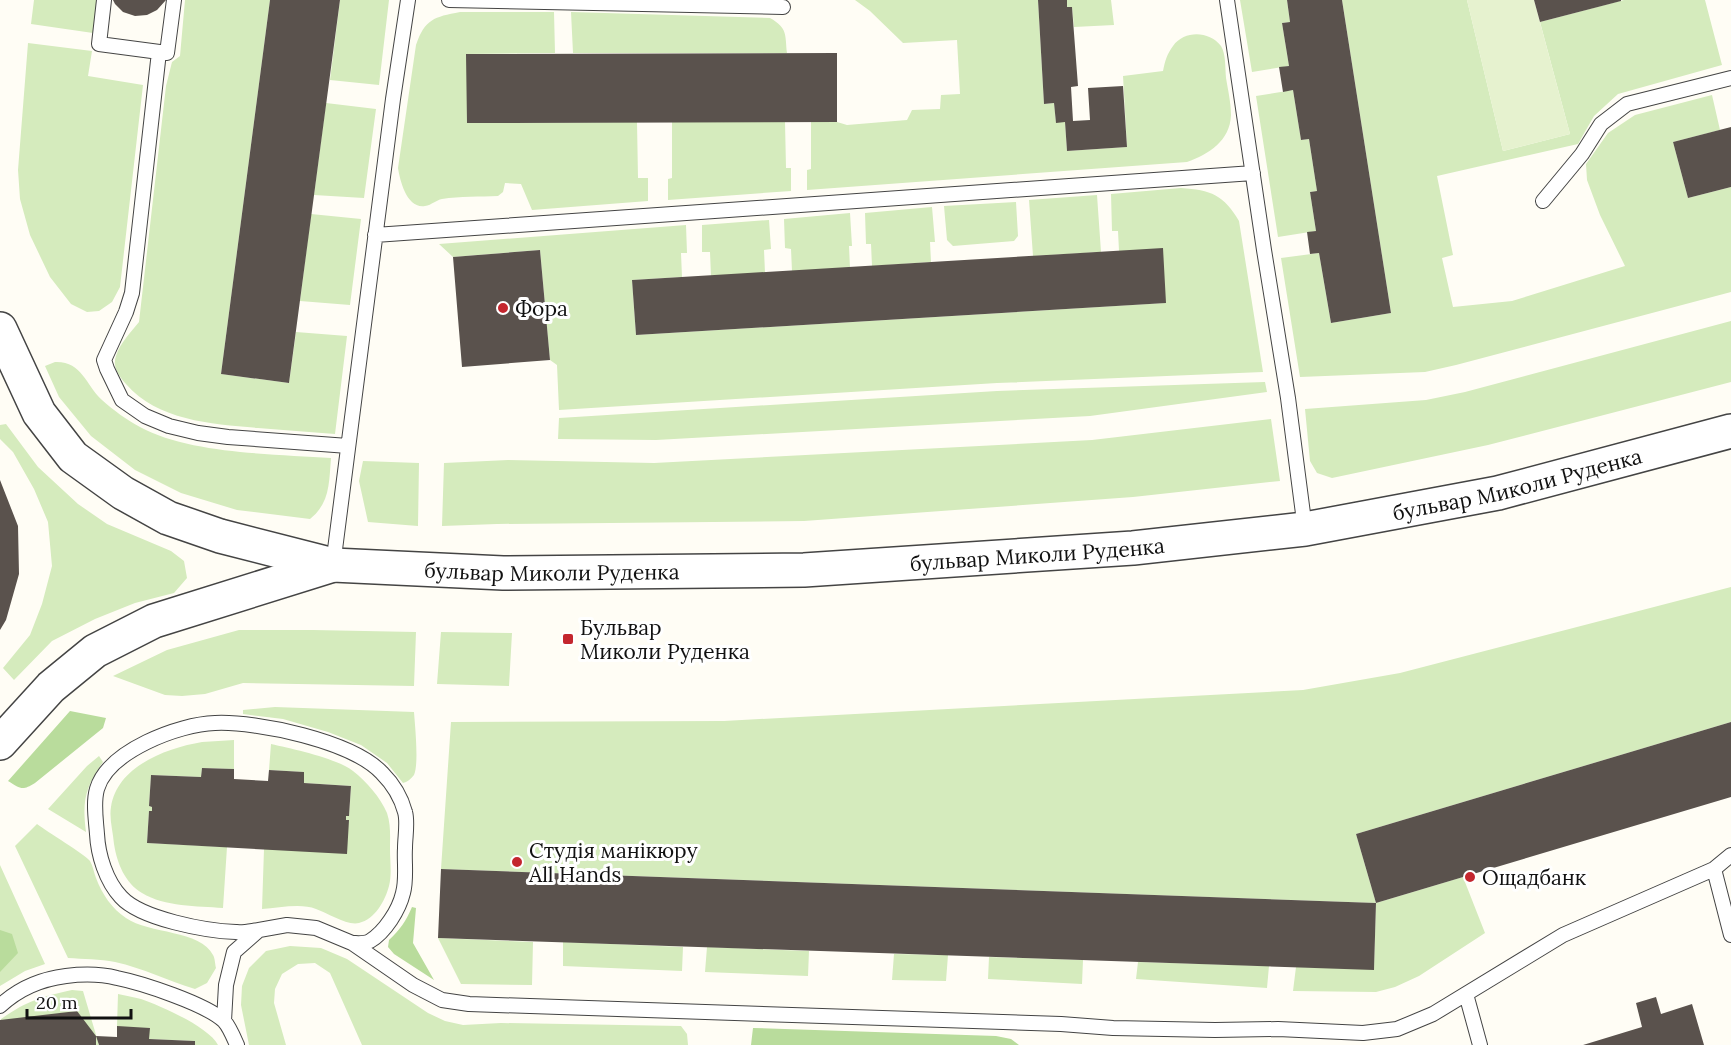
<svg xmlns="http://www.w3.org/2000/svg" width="1731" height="1045" viewBox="0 0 1731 1045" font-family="Lora,serif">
<rect width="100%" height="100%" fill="#fffdf5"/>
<path fill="#d5ebbd" d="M34,0H97L93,33L31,24Z
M185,0H270L221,374L289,383L296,332L347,336L335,434C309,432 283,430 258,428C212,424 158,421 126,384C119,376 112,367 116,356C120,343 131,332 139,322L166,86L172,62L180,56Z
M340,0H389L379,85L330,80Z
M855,0H1038L1044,104L1054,103L1056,122H1065L1067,151L1127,147L1123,76L1163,71C1165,61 1167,54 1173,46C1185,30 1209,31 1221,46C1226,54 1225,68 1226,78C1228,90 1231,103 1231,115C1230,141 1209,154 1187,162L807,190V170L811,169V122H837L847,125L907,120L912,110L940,109L941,95L960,94L957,40L903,43L870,11Z
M1067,0H1111L1114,25L1074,27L1072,7H1067Z
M1240,0H1287L1290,22L1282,23L1289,66L1252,72Z
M1342,0H1467L1503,151L1570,134L1540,22L1624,0H1705L1722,65L1618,94L1594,116L1578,144L1437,176L1453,255L1442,258L1453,307L1512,301L1625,266L1600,215L1587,180L1586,164L1608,133L1635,115L1712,95L1720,130L1673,142L1688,198L1731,187V292L1456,365L1425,372L1300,377L1281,258L1319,253L1331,323L1391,313Z
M460,12H554L555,53L467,54V123L637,122L638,178H648V201L532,210L521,184L505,183L503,192L498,196C480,197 460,196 442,199C436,200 432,205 425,206C407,209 400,181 398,168L416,45C425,19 434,17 460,12Z
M571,12L770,18C788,28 785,35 787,53H573Z
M28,43L92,51L88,76L143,85L120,287L112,302L99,311L87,312L71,304L50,277L30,235L20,199L18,170Z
M1293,90L1301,140L1309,139L1317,191L1310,192L1316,231L1278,237L1256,96Z
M326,103L376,109L364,198L314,195Z
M672,122H785L786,168H791V191L668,200V179L672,178Z
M1181,188C1211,190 1224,195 1239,221L1263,372L997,383L559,410L557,365L550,360L540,250L453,257L439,244L686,225L687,253H681L682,277L632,280L636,335L1165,303L1119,251L1118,231H1112L1111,194Z
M1097,195L1101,252L1033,256L1029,200Z
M1016,202L1018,236L1014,241L953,246L947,240L944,206Z
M932,207L935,242H930L931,262L872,266L871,244H866L865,213Z
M850,213L852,246H849L850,268L792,271L791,249L785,248L784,219Z
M311,214L361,219L350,305L300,301Z
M769,220L771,249L764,250L765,273L711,276L710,252H702V225Z
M1731,321V382L1488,445L1332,478L1317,473L1310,461L1305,409L1426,400L1465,392Z
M55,362C82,361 85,384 102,400C113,410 127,420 140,427C190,454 273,454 331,458C329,483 330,503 310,519L237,510L181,493L135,470L91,436L59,397L45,366Z
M1265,382L1267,392L1090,416L656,440L558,439L559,418L997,391Z
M1271,419L1280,481L1133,497L804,521L497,524L442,526L444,463L508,460L654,463L1092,440Z
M6,424L38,467L78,504L107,524L171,551L184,561L187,578L174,593L135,603L95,619L52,641L14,680L3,668L30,635L42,604L52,566L48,522L34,489L13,452L0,439V425Z
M363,461L419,463L418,526L368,522L359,481Z
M1731,587V722L1356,834L1376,903L1463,877L1485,933L1419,976L1395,987L1376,992L1293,991L1296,967L1374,969L1376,903L441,869L451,722L724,721L1303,690L1400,673Z
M239,630H313L416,632L414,686L243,683L205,694L182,696L165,695L113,676L167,650Z
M441,632L512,633L509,686L437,684Z
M275,707L414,712C415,726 419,764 414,775C411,779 407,782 403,783L387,763L361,745L328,732L283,719L243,714V710Z
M234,740V769L202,768L201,777L151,775L149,806L152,807V811H149L147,843L227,847L223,908C197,906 165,907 142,893C125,883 117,863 114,844C113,832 109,818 111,807C117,766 167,748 202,742C213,741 224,741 234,740Z
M271,744C293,749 336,758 353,771C367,782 380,797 387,813C391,825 390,837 390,849C390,861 392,875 389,886C385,901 375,919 359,923C347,926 328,913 316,909C301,903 279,908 262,909L264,849L348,820H346V816H349L351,786L304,783V772L269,770Z
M99,756L103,762C85,788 82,801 86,832L48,809L87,766Z
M37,824C46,831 86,855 90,861C93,866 94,873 96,878C102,894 112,909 126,918C149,934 201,930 213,955C215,958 215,964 216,968L207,983L195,989C168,981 143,968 115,962C100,959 83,959 68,958L15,846Z
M0,865L45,964L25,971L0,986Z
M438,938L533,942L532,985L461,984Z
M563,942L683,947L682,971L563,966Z
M290,946L321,948L347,959L428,1013L445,1021L463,1025L501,1023L681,1026L687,1034L688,1045H362L330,973L315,963L298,964L282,974L275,989L274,1003L286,1045H249L241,1005L242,986L249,968L266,951Z
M707,947L809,951L808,976L705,972Z
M894,954L948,955L946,981L892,980Z
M989,957L1083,960L1082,984L988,979Z
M1138,962L1269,966L1267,988L1136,979Z
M72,990L83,991L99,1045H0L1,1019C27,1001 40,997 72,990Z
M118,994C126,996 134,997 141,999C161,1006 209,1027 218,1045H195V1041L149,1039L117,1026Z"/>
<path fill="#b9dc9c" d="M70,711L106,718L103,728L35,783C22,791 21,789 8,781Z
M412,907L416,908L413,943L434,980L394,954L388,947L389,940C400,930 406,921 412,907Z
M0,930L12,934L18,953L0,972Z
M753,1028L996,1036L1011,1039L1019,1045H751Z"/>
<path fill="#e6f2cf" d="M1467,0H1534L1570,134L1503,151Z"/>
<path fill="#5a524d" d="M113,0H166L157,10L147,15L135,16L123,12L115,4Z
M270,0H340L289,383L221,374Z
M1038,0H1067V7H1072L1078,86L1071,87L1073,121L1090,120L1088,88L1123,86L1127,147L1067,151L1065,122L1056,123L1054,103L1044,104Z
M1287,0H1342L1391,313L1331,323L1319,253L1310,254L1307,232L1316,231L1310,192L1317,191L1309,139L1301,140L1293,90L1283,92L1279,67L1289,66L1282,23L1290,22Z
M1534,0H1621V1L1540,22Z
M837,53V122L467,123L466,54Z
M1731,127V187L1688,198L1673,142Z
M1163,248L1166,303L636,335L632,280Z
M540,250L550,360L462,367L453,257Z
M0,480L18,526L19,574L6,620L0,630Z
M1731,722V797L1376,903L1356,834Z
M202,768L234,769V779L268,781L269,770L304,772V783L351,786L349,816H346V820H349L347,854L147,843L149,811H152V807L149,806L151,775L201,777Z
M441,869L1376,903L1374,970L438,938Z
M1656,997L1661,1014L1692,1004L1704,1045H1583L1642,1027L1636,1003Z
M77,1011L96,1036V1045H0V1020Z
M117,1026L150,1028L149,1039L195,1041V1045H99L96,1036L117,1037Z"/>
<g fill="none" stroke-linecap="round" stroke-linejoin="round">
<g stroke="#444" stroke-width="16">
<path id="service" d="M104,0L99,44L167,53L174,0
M449,0L783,7
M1227,0L1264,250L1288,398L1305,529
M159,52L132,293L126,312L104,360L107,369L122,400L145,416L169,426L198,433L228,437L348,446
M1543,201L1582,154L1601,124L1627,104L1731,78
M375,235L1253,173
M333,565L393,99L408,0
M1714,869L1731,935
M259,930C251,931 243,933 236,932C206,931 141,919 121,897C106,881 98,855 97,834C96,820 93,803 97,789C108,751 179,724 215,723C257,721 352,741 382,773C392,783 401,797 405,812C408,822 405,837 405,848C404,862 407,879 403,893C399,910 385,932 370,941C365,944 358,943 352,943
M1466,994L1480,1045
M0,1006C18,989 42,979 66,976C82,974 101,974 117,978C142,983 206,1004 224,1021C229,1026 234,1038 237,1045
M224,1021L226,985L234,952L259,930L287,925L316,928L352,943L413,985L442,1000L469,1004L1061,1024L1113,1028L1215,1030L1278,1029L1363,1033L1397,1029L1433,1014L1563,935L1714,869L1731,855"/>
</g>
<g stroke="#444" stroke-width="36">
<g id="tertiary">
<path id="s1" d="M0,329L39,413L73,457L123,493L168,518L220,536L333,565L503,573L804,570L1133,548L1305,529L1498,493L1731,431"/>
<path d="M0,743L51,687L95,651L154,621L333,565"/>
</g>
</g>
<use href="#service" stroke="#fff" stroke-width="14"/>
<use href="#tertiary" stroke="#fff" stroke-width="33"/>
</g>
<g fill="#c4262e" stroke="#fff" stroke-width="2">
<circle cx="503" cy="308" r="6"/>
<rect x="562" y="633" width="12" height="12" rx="3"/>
<circle cx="517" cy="862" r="6"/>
<circle cx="1470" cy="877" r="6"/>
</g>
<g text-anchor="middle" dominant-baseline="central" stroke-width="6" stroke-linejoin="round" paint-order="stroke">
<g font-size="21" fill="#111" stroke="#fff" text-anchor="start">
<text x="515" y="308">Фора</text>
<text x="580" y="627">Бульвар<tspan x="580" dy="24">Миколи Руденка</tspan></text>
<text x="529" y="850">Студія манікюру<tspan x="529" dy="24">All Hands</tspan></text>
<text x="1482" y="877">Ощадбанк</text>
</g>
<g font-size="21" fill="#111" stroke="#fff">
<text stroke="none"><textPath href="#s1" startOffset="1624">бульвар Миколи Руденка</textPath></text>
<text stroke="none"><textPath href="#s1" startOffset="1138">бульвар Миколи Руденка</textPath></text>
<text stroke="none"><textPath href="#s1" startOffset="652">бульвар Миколи Руденка</textPath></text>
</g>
</g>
<path d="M27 1009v9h104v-9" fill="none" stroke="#111111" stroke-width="3"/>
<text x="36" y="1009" font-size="18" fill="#111111" stroke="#ffffff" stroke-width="4.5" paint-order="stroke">20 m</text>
</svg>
